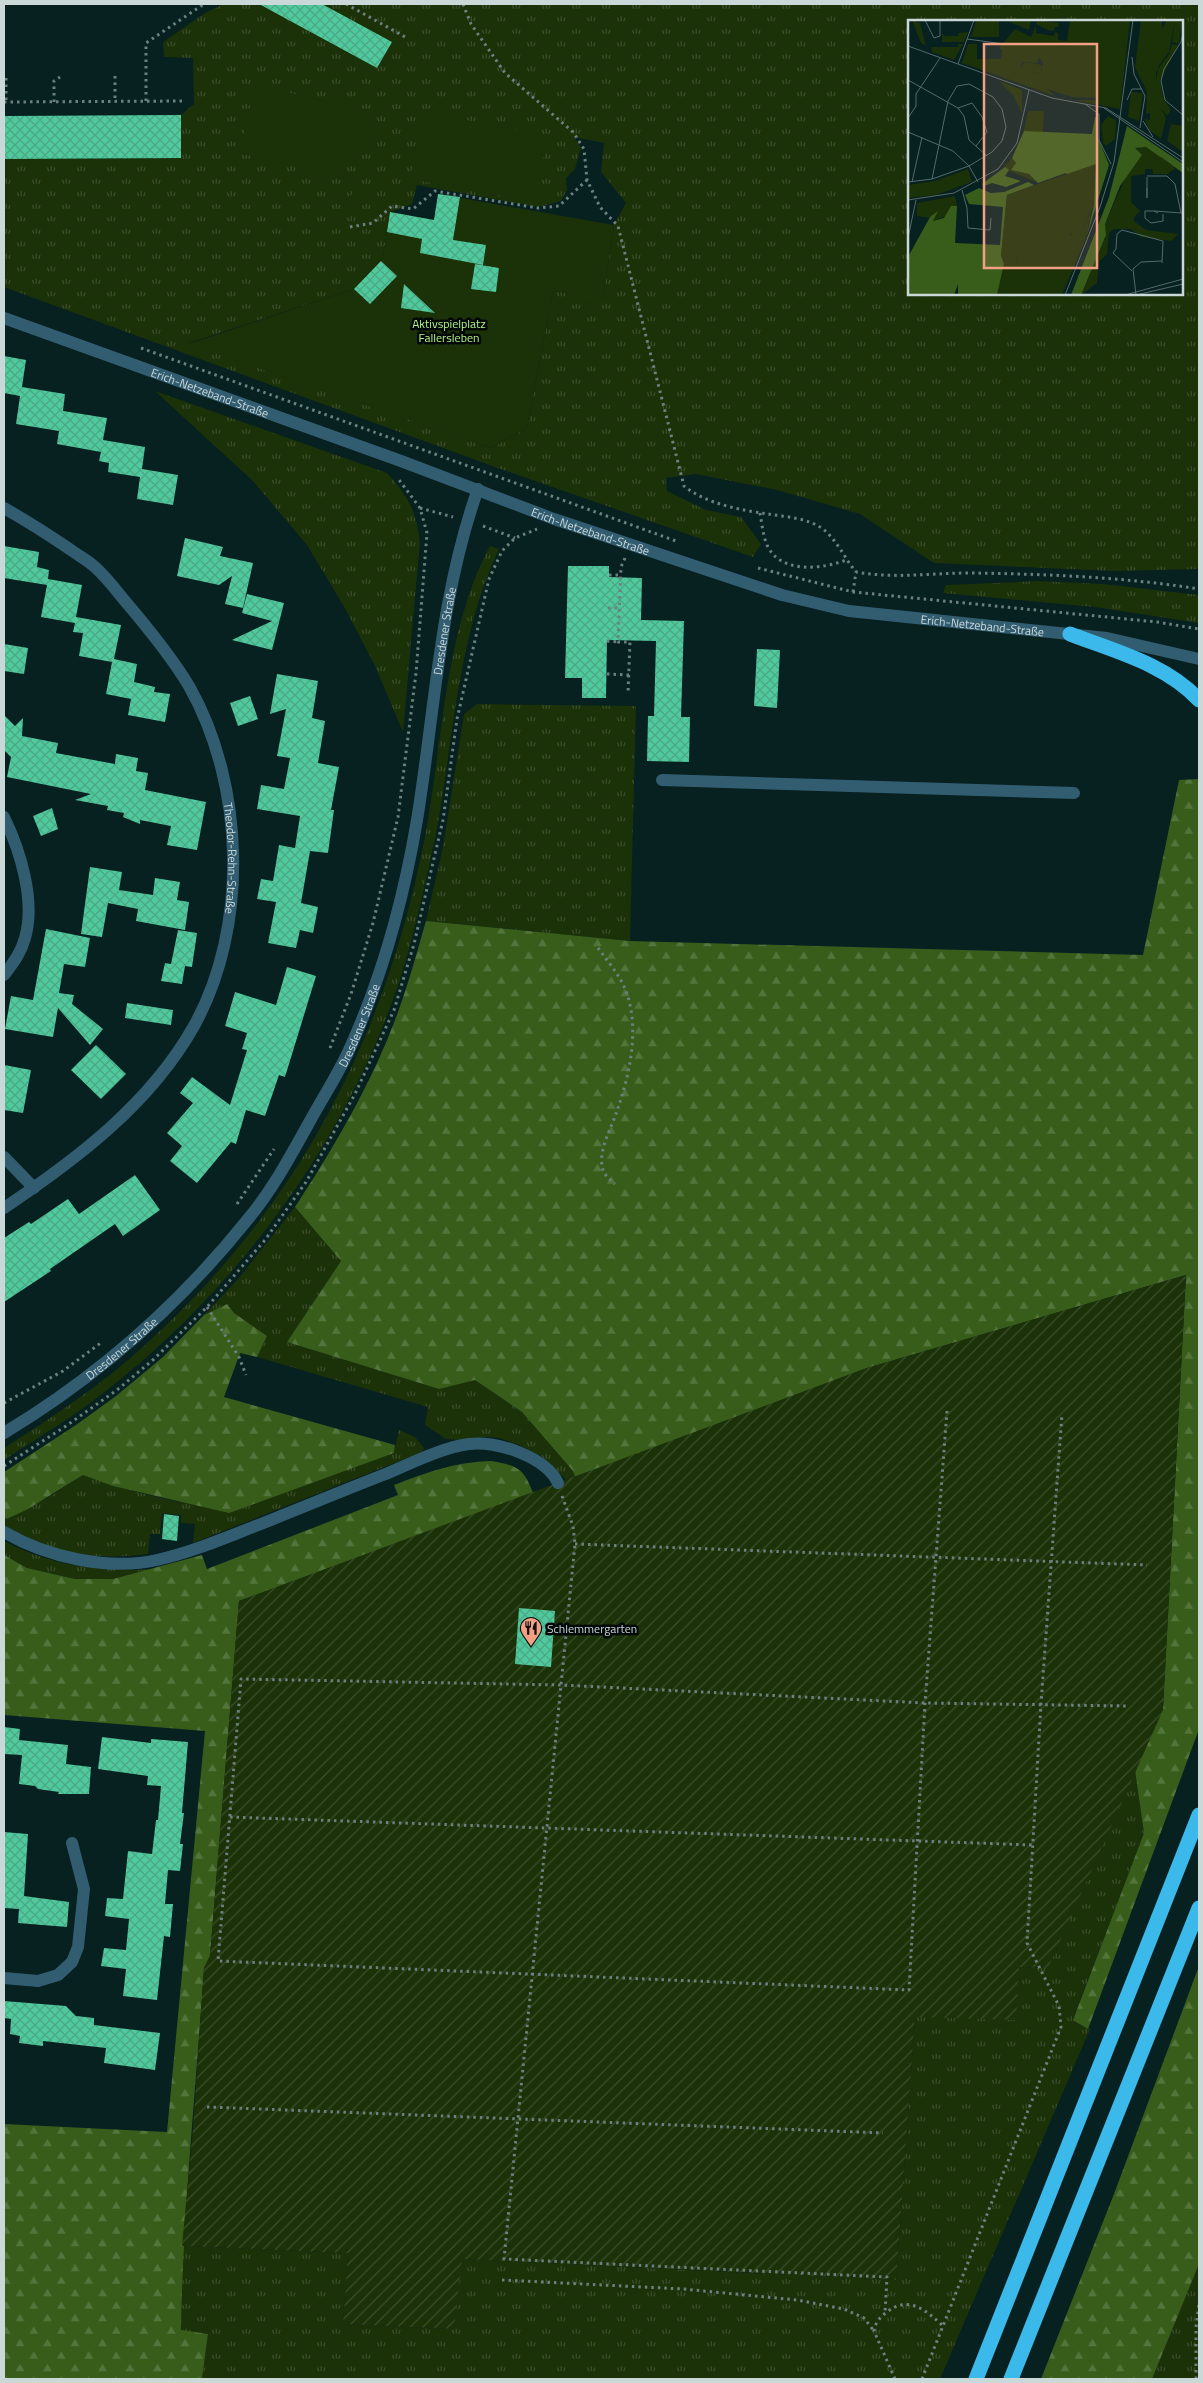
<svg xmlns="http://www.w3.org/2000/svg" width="1203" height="2383" viewBox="0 0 1203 2383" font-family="'Titillium Web',sans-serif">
<defs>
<pattern id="grass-tufts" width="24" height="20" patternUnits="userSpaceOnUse" patternTransform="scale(1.25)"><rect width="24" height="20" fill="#1b3108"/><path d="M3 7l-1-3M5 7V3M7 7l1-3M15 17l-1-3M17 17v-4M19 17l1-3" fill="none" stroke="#3b4e2b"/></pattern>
<pattern id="forest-firs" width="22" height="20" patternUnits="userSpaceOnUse" patternTransform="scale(1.25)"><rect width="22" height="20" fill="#385d1b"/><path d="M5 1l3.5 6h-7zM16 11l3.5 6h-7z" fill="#53743b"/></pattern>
<pattern id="garden-furrows" width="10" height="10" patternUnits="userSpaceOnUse" patternTransform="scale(1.25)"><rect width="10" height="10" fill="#1b3108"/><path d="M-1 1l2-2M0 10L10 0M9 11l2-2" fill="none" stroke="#3b4e2b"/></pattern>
<pattern id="building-cross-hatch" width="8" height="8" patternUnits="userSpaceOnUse" patternTransform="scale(1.25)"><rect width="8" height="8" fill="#50ca9d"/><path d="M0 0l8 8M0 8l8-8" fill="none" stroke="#4ba886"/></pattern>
</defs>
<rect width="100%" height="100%" fill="#072020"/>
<path fill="url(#grass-tufts)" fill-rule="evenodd" d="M224,4H1199V569L1114,571L934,563L860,514L777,490L696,474L666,478L667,491L706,510L741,517L761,544L753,557L495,467L4,287V159L181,158V115L194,104L193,58L164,57L163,42L205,13ZM909,21H1182V294H909ZM574,137L604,143L601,172L626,203L614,225L603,297L553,291L527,428L491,448L189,343L354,289L383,257L390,212L412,204L417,185L538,207L561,201L567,190L566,178L575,169L581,148Z
M155,391L387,473C408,496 416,510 420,542L403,732L375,666L346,610L307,545L253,481Z
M490,546L499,549C456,640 454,742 435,839C426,880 417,921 406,960C356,1128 244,1283 107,1390C75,1416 39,1437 4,1460V1448C54,1416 103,1384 146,1344C298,1207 386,1037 425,837C443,743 444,631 490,546Z
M1039,581L1103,584L1199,595V623L1095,607L943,593L946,585Z
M477,704L636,706L630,941L426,921L443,847L464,714Z
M295,1207L341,1261L287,1342L439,1389L474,1379L522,1412L573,1471L575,1477L566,1480L541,1456L519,1445L499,1438L486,1437L458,1440L446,1439L425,1425L428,1407L257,1357L267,1336L234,1313L227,1304L204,1315L239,1278Z
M399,1430L415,1437L424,1448L422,1452L193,1543L195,1524L181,1523V1515L162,1513L160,1534H150L148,1554C117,1558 80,1558 49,1547C34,1541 19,1533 4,1527V1517L8,1519L54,1494L83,1475C122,1489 161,1499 202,1506L394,1453Z
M4,1541C51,1565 99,1573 152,1569L113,1579H75L27,1568L4,1555Z
M1135,1770L1144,1833L1073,2019L1090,2029L940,2379H202L208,2334L181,2331L182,2246L348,2253L343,2324L454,2329L461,2259L896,2280L915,2017L1019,1967L1048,1968Z
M1199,2264V2379H1152Z"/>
<path fill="url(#forest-firs)" d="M1199,779V1729L1088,2029L1073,2020L1144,1833L1135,1770L1163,1709L1186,1275L867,1368L575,1477L573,1471L522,1412L475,1380L439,1389L287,1342L341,1261L295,1207C335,1146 373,1081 398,1012C409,982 417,952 426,921L630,941L1143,955L1179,780Z
M227,1304L234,1313L267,1336L257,1357L240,1353L224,1397L395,1445L394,1453L229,1513L113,1486L83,1475L28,1509L7,1519L4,1517V1472L76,1425L116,1396L163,1357L204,1315Z
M491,1461C516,1465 524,1468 533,1493L239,1601L210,1956L204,1968C196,2089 183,2209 181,2330L208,2334L202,2379H4V2124L167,2132L205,1731L4,1715V1555L27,1568L75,1579H113L202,1555L207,1569L398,1495L394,1485C427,1472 456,1462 491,1461Z
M1199,1966V2264L1152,2379H1041L1114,2194Z"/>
<path fill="#1b3108" d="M255,85L373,112L368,154L345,150L339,177L239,153Z
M422,112L548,135L535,202L410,179Z
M361,184L373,194L357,211L346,201Z
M438,194L614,225L603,298L553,291L527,428L491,448L188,344L354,289L383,257L390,212L434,220Z"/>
<path fill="url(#garden-furrows)" d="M1186,1275L1163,1710L1048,1968L1019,1967L1016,2020L915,2017L896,2280L462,2259L454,2329L343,2324L348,2253L182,2246L193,2128L204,1968L210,1956L239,1601L867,1368Z"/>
<path fill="url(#building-cross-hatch)" d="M259,4H322L392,42L377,68Z
M181,115V158L4,159V116Z
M438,194L460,197L453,240L486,245L483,265L420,253L422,239L387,232L390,212L434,220Z
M381,261L397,276L370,304L354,289Z
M475,264L499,268L496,292L471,289Z
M404,284L435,313L401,308Z
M4,356L26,360L22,387L65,394L63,411L107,418L103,440L145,447L142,469L178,475L173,505L137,499L140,477L108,472L109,463L99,461L101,452L57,444L59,431L16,424L20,396L4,393Z
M185,538L223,547L220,556L253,563L243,608L225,604L232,576L219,585L177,576Z
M4,546L39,552L37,567L49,570L48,579L82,585L76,617L121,625L114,659L137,664L134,682L155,687L154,692L170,694L165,722L128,715L131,699L106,694L112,662L79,656L83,633L73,632L75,623L41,617L47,585L4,578Z
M568,566H609V577L642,578L641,620L684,621L681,717H690L689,762L647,761L648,716H654L656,641L607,640L606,698H582V678H565Z
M247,594L284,603L272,650L232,640L272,621L242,613Z
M4,644L28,648L24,674L4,671Z
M757,649L780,650L777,708L754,706Z
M277,674L318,681L312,718L325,721L318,763L339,767L331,810H334L328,853L310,851L301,903L318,907L313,933L300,930L296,948L268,943L276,902L257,899L261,879L273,881L279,845L295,848L300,816L257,809L261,785L284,789L290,758L277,756L286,709L270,714Z
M250,696L258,719L238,726L230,703Z
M4,715L15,726L23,718L22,736L58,743L56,753L115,764L116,754L138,758L136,771L148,773L145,790L206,802L197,850L167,845L171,826L140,820V824L123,817L124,813L107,810L108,806L75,800L91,794L7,777L11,757L4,750Z
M52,808L58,829L41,836L33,816Z
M90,867L122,872L119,890L153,895L155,878L180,882L177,900L189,902L185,930L136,921L138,909L108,903L102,937L81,934Z
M46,929L90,938L85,967L64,964L59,993L74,995L72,1004L103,1029L90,1045L58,1008L53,1037L5,1029L11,996L33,1000Z
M178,930L197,933L192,967L185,966L182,984L161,981L165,963L171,964Z
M287,967L316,976L285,1077L279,1075L265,1116L246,1110L236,1144L231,1142L197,1183L170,1161L182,1146L167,1133L193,1103L180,1093L192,1077L230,1105L247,1050L242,1049L247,1033L225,1026L235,992L276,1005Z
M127,1003L173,1010L171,1025L125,1018Z
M96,1045L126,1074L101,1099L71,1070Z
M4,1065L31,1070L23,1113L4,1110Z
M135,1175L160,1210L123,1236L115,1224L50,1269L51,1271L4,1302V1238L29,1222L31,1224L68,1199L79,1214Z
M164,1514L179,1516L177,1541L162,1539Z
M519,1608L555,1611L551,1667L515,1664Z
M4,1727L20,1729L19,1740L68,1745L66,1764L91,1767L89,1794H58L59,1792L38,1789L35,1786L19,1784L22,1755L4,1754Z
M102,1737L151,1743V1739L188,1742L182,1813H184L180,1844H183L180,1871L168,1870L165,1904H173L170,1937L164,1936L157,2000L123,1996L126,1969L101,1966L104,1948L126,1950L129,1919L105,1916L107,1898L123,1899L128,1851L152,1854L156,1820H158L161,1786L147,1785L148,1776L98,1769Z
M4,1832L28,1834L24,1896L69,1902L67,1927L18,1923L19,1909L4,1908Z
M4,2001L66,2006L76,2016L94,2018V2025L160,2033L155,2070L104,2063L106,2048L43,2041V2046L19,2043L20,2036L10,2034L11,2019L4,2018Z"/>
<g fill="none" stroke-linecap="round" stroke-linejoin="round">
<path stroke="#6c8080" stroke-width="3" stroke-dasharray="2.5 4" stroke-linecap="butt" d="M346,4L407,38
M463,4L471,24L505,73L573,132L584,149L587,180L600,207L618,226L684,486C706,504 741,510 768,514C787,517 808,518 823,529C837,540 845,559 856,572
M115,76V101
M6,78V102
M146,101V43L204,4
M4,102L183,101
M54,102V81L60,77
M350,227L373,223L392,206L413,209L435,191L538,208L559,206L587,180
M141,348L676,541
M420,508L453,517
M760,513C762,524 763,537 768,547C782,574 823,569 846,560
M483,526L515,538
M625,558L621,567L618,642H630L628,693
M758,568L853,592L1157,622L1199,629
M609,575H620
M853,592L856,572C897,579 930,573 970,573C1046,574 1124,577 1199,589
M608,608H619
M607,641L618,642
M607,674L629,675
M598,948C609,963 623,979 628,997C639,1034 629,1076 617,1111C612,1127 599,1148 602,1166C603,1174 609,1179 615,1184
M330,1048L351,994L373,923L398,817L416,673L427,533L420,508L397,477
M237,1204L274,1149
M207,1307L239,1357L246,1375
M4,1403L63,1371L102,1342
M947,1411L925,1703L909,1990L218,1961L241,1679L561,1685L925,1703L1128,1706
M4,1466L66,1426L117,1390L154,1359L207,1307L265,1240L306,1182L355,1094L394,1010L414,944L443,820L457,719L489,579L502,551L515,538L537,529
M562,1496L573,1526L575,1544L504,2259L887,2277L885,2313
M575,1544L1147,1565
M230,1817L1033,1845
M207,2107L883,2133
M502,2280L683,2289L797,2300L844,2309L864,2318L874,2331
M895,2379L874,2331C875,2323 880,2317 887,2312C908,2295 926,2310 943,2326
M922,2379L1061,2027L1059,2006L1027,1943L1041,1704L1062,1414
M1196,2379V2327L1199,2304"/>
<g stroke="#325d71" stroke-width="12">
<path id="s1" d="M4,318L401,461L554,519L782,595L849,611L1107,638L1199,659"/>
<path id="s2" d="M4,508C27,521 49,535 71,550C79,556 89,561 96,568C107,578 116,590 125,601C148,628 171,656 189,686C245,785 249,927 194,1026C150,1104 77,1159 4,1208"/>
<path d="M662,780L1074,793"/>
<path d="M4,817C20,850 36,901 25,938C21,953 13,963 4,975"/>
<path d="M4,1157L34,1188"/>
<path id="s3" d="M4,1433C97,1377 180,1304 248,1219C273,1189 291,1155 310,1121C323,1097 339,1073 350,1048C382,977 404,897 417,820C435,710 440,595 478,489"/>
<path d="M4,1532C47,1557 108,1571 157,1560C193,1552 227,1537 261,1524C301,1508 342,1491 383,1475C410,1464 440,1448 469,1444C496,1440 546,1457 558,1483"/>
<path d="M4,1978L38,1981L58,1975L72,1962L78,1947L84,1889L72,1843"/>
</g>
<path stroke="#3cb9eb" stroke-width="15" d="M1070,634C1114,651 1166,664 1199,700
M976,2379L1199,1815
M1011,2379L1199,1908"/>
</g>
<defs>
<g id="restaurant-pin" transform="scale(1.125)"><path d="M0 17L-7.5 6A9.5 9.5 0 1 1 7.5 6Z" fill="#f39f84" stroke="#020808"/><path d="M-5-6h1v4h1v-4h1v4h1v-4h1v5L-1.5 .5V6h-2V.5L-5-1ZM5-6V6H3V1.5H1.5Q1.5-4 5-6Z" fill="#111"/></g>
</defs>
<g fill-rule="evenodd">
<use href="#restaurant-pin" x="531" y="1628"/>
</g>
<g text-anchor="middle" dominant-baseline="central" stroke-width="5" stroke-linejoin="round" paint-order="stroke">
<g font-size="12" fill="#b2f484" stroke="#020808">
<text x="449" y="323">Aktivspielplatz<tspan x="449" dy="14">Fallersleben</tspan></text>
</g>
<g font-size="12" fill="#cad8d8" stroke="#020808">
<text stroke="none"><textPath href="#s1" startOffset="219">Erich-Netzeband-Straße</textPath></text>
<text stroke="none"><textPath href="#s1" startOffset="624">Erich-Netzeband-Straße</textPath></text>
<text stroke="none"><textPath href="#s1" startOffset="1029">Erich-Netzeband-Straße</textPath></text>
<text stroke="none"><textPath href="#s3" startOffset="955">Dresdener Straße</textPath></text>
<text stroke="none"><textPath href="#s2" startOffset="440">Theodor-Rehn-Straße</textPath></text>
<text stroke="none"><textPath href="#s3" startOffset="550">Dresdener Straße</textPath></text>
<text stroke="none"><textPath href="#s3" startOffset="145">Dresdener Straße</textPath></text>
</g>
<g font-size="12" fill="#cad8d8" stroke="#020808" text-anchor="start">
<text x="547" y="1628">Schlemmergarten</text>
</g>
</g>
<g transform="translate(908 20)">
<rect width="275" height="275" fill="#072020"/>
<path d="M4,0L12,3L18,26L13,23ZM97,0H123L121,10ZM129,0L151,3L150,7H147L146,11L140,10L128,4ZM162,0H222L212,89L165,80H190V78L164,77L139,69L147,76L54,43L60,24H69V39H93L94,30L91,28L107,9L123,17L128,6V13L146,16L147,12L150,13V20L159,21ZM131,37L135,43L133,52L95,56L110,51L115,42L129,43ZM233,0H254V8L259,0H267L261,32L252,44L248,53V60L250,49L261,34L264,24L270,25L252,61L255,78L263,90L259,96L253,88L258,98L253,119L241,110L237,99L242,100V93L238,94L239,72L227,47ZM267,0H274L271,24L264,22ZM68,1H91V17H63ZM60,12L56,22H34V13L36,16H50V13ZM50,24H55L46,40L24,32V27H50ZM91,61L114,70V93L105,75ZM223,72L235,73L231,101L220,97ZM120,91H136L135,113L116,111ZM200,96L208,100L207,119L198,126L195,123L193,105ZM238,127L267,146L260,154H245L244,149H237V154L223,156V182L232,191L226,197V201L238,210L270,214L263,221L233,217L223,209H206L201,213L199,234L191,242L189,263L173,275L198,215L197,204L219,154L226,128ZM104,138L108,143L103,150L121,154L130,163L95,148ZM60,149L64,162L28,175L0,178V165L27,161ZM47,176L49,186L42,189L39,196L25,201L29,193L22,198L9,196V183ZM183,191L179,215L154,275H89L96,244L93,236H109L108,243L175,209Z" fill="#1b3108" fill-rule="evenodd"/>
<path d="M187,97H190L189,115L201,145L179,215L186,185L158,153L130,163L121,154L103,150L108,143L104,138L116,111L184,114ZM219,106L275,144V153L238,127L227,128L234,135L212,166L197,204L198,215L173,275H163L201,177ZM97,147L101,150L97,156L113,161L98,167L84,163L76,166L74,164ZM120,162L126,165L99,175L93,236L96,244L89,275H50V264L46,275H0V237L22,197L30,191L25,201L36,198L43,186H49L47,223L92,225L95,187L61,184L57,175L71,168L83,173L96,172Z" fill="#385d1b"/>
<path d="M117,42L134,45L133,52H128L126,64L122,66L94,56L109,51ZM253,137L264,145L267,149L259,153L247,146Z" fill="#1b3108"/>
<path d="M263,104L275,106V132L259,121ZM188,144L186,185L172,214H162L161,239L120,237L119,243H108L109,236H93L99,175Z" fill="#1b3108"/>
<path fill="none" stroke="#556a6a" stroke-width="1" d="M17,0L26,18L32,16V0M275,13L273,22L256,49L253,61L257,80L275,95M59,19L96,24M0,26L144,78L198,88L275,138M224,37L226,54L237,76L232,108M50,44L66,0M0,60L50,88L56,96L61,120L79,136M219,80L224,69H234M177,84L191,94V120L203,144M50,88L64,83L74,97L79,112L68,126M196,88L275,142M0,98L8,86V74L32,38M235,101L245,117M0,112L45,131L61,146L70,162M239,156H259L267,164L273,193M0,162L24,159L61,146L84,132L94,121L98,107L94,89L85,77L61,64L49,66L40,81L24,159M4,162L14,117M239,168V178V157M54,170L59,188L60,208L82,210L83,198M0,180L46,173L90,149L109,123L121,70M246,191H237V198L243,203L255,201V194M250,193L246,191L274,193M0,218L8,180M224,251L205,233L208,229L209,214L214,210L255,221L254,243M157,275L192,187L206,142L225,0M217,275L275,259M228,275L225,249L233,242L254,241M228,275L275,264"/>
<path fill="#f39f84" fill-opacity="0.15" stroke="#f39f84" stroke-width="2.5" d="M76,24H189V248H76Z"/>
<rect width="275" height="275" fill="none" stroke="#cad8d8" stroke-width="2.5"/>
</g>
<rect width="1203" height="2383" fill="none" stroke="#cad8d8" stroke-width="10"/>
</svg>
